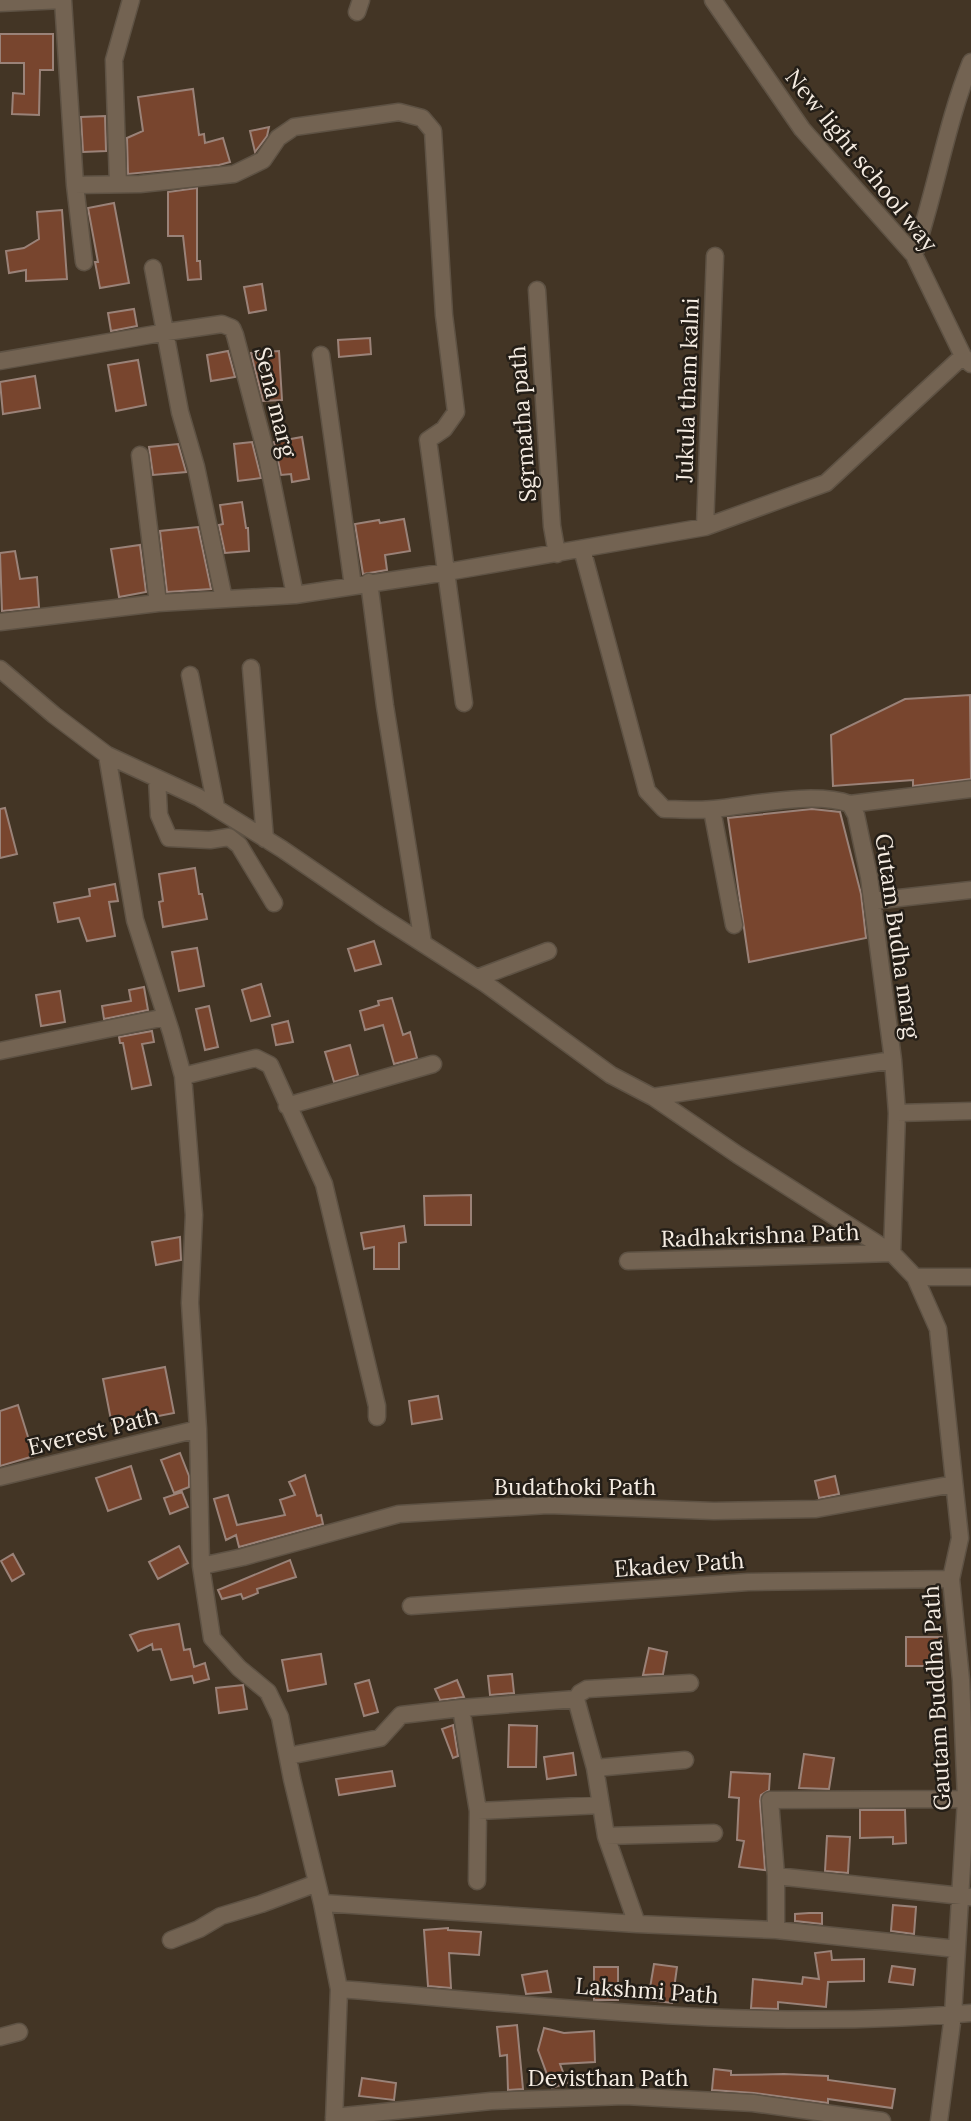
<svg xmlns="http://www.w3.org/2000/svg" width="971" height="2121" viewBox="0 0 971 2121" font-family="Lora,serif">
<rect width="100%" height="100%" fill="#433525"/>
<path fill="#78452e" stroke="#9a8278" stroke-width="2" d="M0,34H53V70H40L39,115L12,114L13,93L24,94V63H0Z
M193,89L199,135L204,134L205,143L223,138L230,162L219,165L128,174L127,138L143,131L138,97Z
M105,116L106,151L83,152L81,117Z
M269,127L267,136L255,152L250,131Z
M197,188V261H200L201,279L188,280L183,236H168V192Z
M114,203L129,283L100,288L95,262H98L88,208Z
M62,210L67,279L26,281V270L9,273L6,251L24,248L39,239L37,212Z
M262,284L266,310L249,313L244,287Z
M134,309L137,326L111,331L108,313Z
M370,338L371,354L339,357L338,340Z
M228,351L235,377L211,381L207,355Z
M279,351L282,400L263,401L251,353Z
M138,360L146,405L116,411L108,365Z
M35,376L40,408L3,414L0,382Z
M302,437L309,479L292,482L291,474L281,475L274,442Z
M252,442L261,478L238,481L234,444Z
M178,444L186,472L153,475L149,447Z
M242,502L246,528H248L249,551L225,553L219,525L223,524L220,505Z
M404,519L410,551L385,555L387,570L363,574L355,524L379,520L380,523Z
M198,527L211,589L167,592L160,531Z
M140,545L146,592L119,597L111,549Z
M15,551L20,579L37,577L39,607L2,611L0,553Z
M970,695L971,779L913,786V780L833,786L831,735L905,699Z
M5,808L17,854L0,858V809Z
M812,809L840,812L861,894L866,938L749,962L728,818Z
M195,868L199,894H202L207,919L163,927L159,902L163,901L159,874Z
M115,884L118,901L109,902L115,936L87,941L79,918L58,922L54,903L90,896L89,889Z
M374,941L381,964L355,971L348,949Z
M197,948L204,986L179,991L172,952Z
M261,984L270,1016L251,1021L242,990Z
M144,987L148,1010L104,1019L102,1006L131,1001L129,990Z
M60,991L65,1022L41,1026L36,995Z
M392,998L403,1035L410,1032L417,1058L394,1064L383,1025L365,1030L360,1011L379,1005L378,1001Z
M209,1006L218,1047L205,1050L196,1009Z
M288,1021L293,1042L276,1045L272,1025Z
M152,1031L154,1042L142,1044L151,1085L132,1089L123,1043H120L119,1037Z
M350,1045L358,1075L334,1082L325,1052Z
M471,1195V1225H425L424,1196Z
M404,1226L406,1242L399,1243V1269H374V1247L364,1249L361,1233Z
M180,1237L181,1260L156,1265L152,1242Z
M165,1367L174,1413L112,1425L103,1379Z
M438,1396L442,1419L412,1424L409,1401Z
M18,1405L34,1456L0,1466V1411Z
M180,1453L189,1476V1487L174,1493L161,1460Z
M131,1466L141,1499L108,1511L96,1478Z
M305,1475L317,1516L321,1515L323,1524L239,1547L236,1535L226,1540L214,1499L228,1495L237,1525L285,1515L280,1500L295,1495L289,1482Z
M835,1476L839,1494L819,1498L815,1481Z
M182,1492L188,1507L170,1514L164,1498Z
M179,1546L188,1563L158,1579L149,1562Z
M13,1554L24,1574L12,1581L1,1561Z
M290,1560L296,1577L257,1589L258,1593L243,1599L241,1594L222,1599L218,1590Z
M179,1624L184,1650L190,1649L194,1667L205,1663L209,1679L194,1683L192,1676L171,1680L161,1649L153,1650L152,1644L138,1651L130,1635L140,1631Z
M906,1637H942L943,1666H906Z
M649,1648L667,1652L663,1674L643,1675Z
M321,1654L326,1684L288,1691L282,1660Z
M512,1674L514,1693L490,1695L488,1676Z
M369,1680L378,1712L364,1716L355,1684Z
M457,1680L464,1697L440,1700L435,1689Z
M243,1685L247,1709L219,1713L216,1688Z
M453,1725L458,1756L453,1758L442,1729Z
M509,1725L537,1726L536,1767H508Z
M573,1753L576,1775L547,1779L544,1757Z
M804,1754L834,1758L829,1789L799,1788Z
M392,1771L395,1786L339,1795L336,1779Z
M731,1772L770,1774L769,1790L761,1795L760,1801L765,1870L739,1867L744,1841L737,1840L739,1798L729,1797Z
M860,1810H905L906,1843L893,1844V1837L860,1838Z
M827,1836L850,1837L848,1873L825,1871Z
M893,1905L916,1907L914,1934L891,1931Z
M809,1913H822V1924L795,1921V1914Z
M448,1928V1930L481,1932L479,1955L449,1953L451,1988L428,1986L424,1930Z
M831,1951L832,1960L864,1959V1981L828,1982L826,2007L778,2002V2009L751,2008L753,1979L802,1984L803,1977L819,1979L815,1953Z
M654,1964L677,1967L672,2003L648,2000Z
M892,1966L915,1969L913,1985L889,1982Z
M594,1967H618V2000H594Z
M547,1971L551,1992L526,1994L522,1975Z
M517,2025L523,2089L508,2090L507,2055L500,2056L497,2027Z
M544,2028L564,2033L594,2031L595,2062L560,2064L567,2083L552,2088L538,2050Z
M714,2069L731,2071V2075L784,2074L828,2076V2080L895,2089L892,2108L828,2099V2103L754,2093L712,2090Z
M362,2078L396,2083L394,2100L359,2096Z"/>
<g fill="none" stroke-linecap="round" stroke-linejoin="round">
<g stroke="#5e5244" stroke-width="19">
<path id="minor" d="M63,0L75,185L84,262
M713,0L802,129L914,255L963,356
M0,3L63,0
M357,12L361,0
M118,184L114,60L131,0
M75,185L140,184L234,174L263,160L278,138L294,127L399,112L422,118L433,131L444,315L456,412L444,429L428,440L464,703
M914,255C936,191 946,124 971,62
M153,268L180,412L196,467L224,599
M537,290L552,526L557,554
M321,355L353,586
M0,361L167,332L222,324L232,328L235,335L267,457L295,595
M140,455L158,603
M705,527L715,256
M582,549L647,791L664,809C680,809 698,811 714,809C753,805 813,791 850,804L856,815L869,877L893,1060L897,1113L892,1253L915,1277L938,1329L960,1538L951,1579L961,1680L966,1799L953,2015L939,2121
M369,582L385,706L423,943
M0,622L158,603L295,595L447,572L705,527L826,483L963,356L971,364
M251,668L265,839
M0,669L54,715L107,755L135,920L171,1032L183,1076L194,1215L190,1303L198,1429L201,1566L212,1638L239,1668L268,1692L280,1717L292,1779L322,1903L339,1989L334,2121
M190,675L216,807
M107,755L198,797L282,849L380,916L486,984L611,1075L653,1097L738,1155L892,1253
M157,778L159,815L169,838L210,840L229,837L239,845L274,903
M850,804L971,789
M712,810L734,925
M872,901L971,890
M477,978L548,951
M0,1051L166,1017
M183,1076L256,1058L270,1065L324,1184L377,1406V1417
M653,1097L893,1060
M287,1106L433,1064
M897,1113L971,1111
M628,1261L892,1253
M915,1277H971
M0,1477L198,1429
M201,1566L243,1557L399,1514L548,1505L714,1511L816,1509L954,1484
M411,1606L748,1582L951,1579
M576,1699L595,1768L606,1836L637,1924
M461,1708L576,1699L580,1693L587,1689L690,1683
M288,1756L380,1738L401,1715L461,1708L478,1811L477,1881
M595,1768L685,1760
M478,1811L601,1805
M606,1836L714,1833
M776,1876L971,1897
M322,1903L637,1924L776,1930L957,1949
M776,1930V1876L770,1800L966,1799
M171,1940L199,1929L221,1916L261,1904L317,1883
M339,1989C549,2006 760,2032 971,2013
M0,2037L19,2032
M334,2117L491,2101L625,2096L753,2103L882,2121"/>
</g>
<use href="#minor" stroke="#736352" stroke-width="16"/>
</g>
<g text-anchor="middle" dominant-baseline="central" stroke-width="5" stroke-linejoin="round" paint-order="stroke">
<g font-size="23" fill="#f5ece2" stroke="#241e17">
<text transform="translate(862 160) rotate(51)">New light school way</text>
<text transform="translate(687 390) rotate(-88)">Jukula tham kalni</text>
<text transform="translate(276 402) rotate(76)">Sena marg</text>
<text transform="translate(522 424) rotate(-94)">Sgrmatha path</text>
<text transform="translate(898 936) rotate(82)">Gutam Budha marg</text>
<text transform="translate(760 1235) rotate(-2)">Radhakrishna Path</text>
<text transform="translate(93 1431) rotate(-14)">Everest Path</text>
<text x="575" y="1486">Budathoki Path</text>
<text transform="translate(679 1564) rotate(-4)">Ekadev Path</text>
<text transform="translate(936 1698) rotate(-93)">Gautam Buddha Path</text>
<text transform="translate(647 1990) rotate(4)">Lakshmi Path</text>
<text x="608" y="2077">Devisthan Path</text>
</g>
</g>
</svg>
